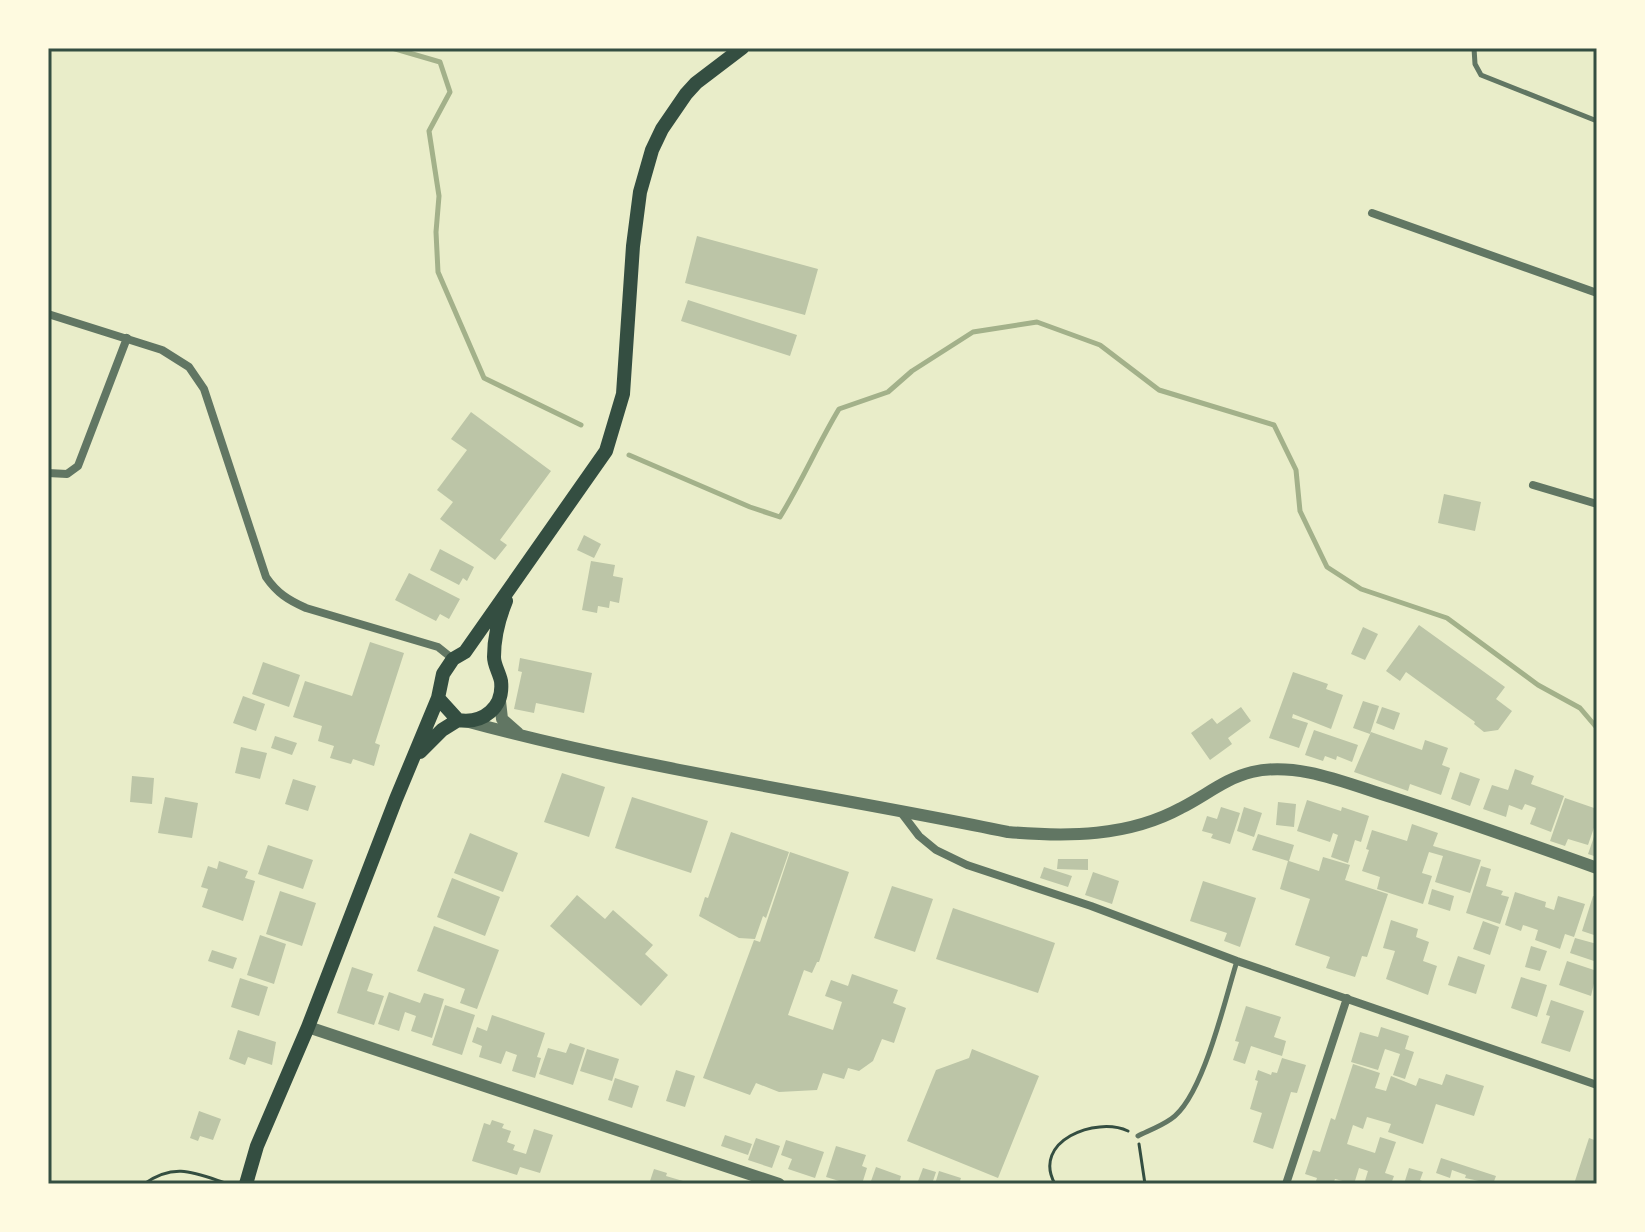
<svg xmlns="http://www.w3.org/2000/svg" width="1645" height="1232" viewBox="0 0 1645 1232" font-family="Raleway,sans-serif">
<rect width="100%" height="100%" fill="#e9edc9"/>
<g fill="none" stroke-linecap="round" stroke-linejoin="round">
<path stroke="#a3b18a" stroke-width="5" d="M392,48L440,62L450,92L429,131L439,196L436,232L438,272L484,378L581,425
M629,455L750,507L780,517C802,481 818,444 839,409L888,392L912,371L973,332L1037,322L1100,345L1159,390L1274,425L1296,470L1300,511L1327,567L1361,589L1447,618L1538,685L1580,708L1597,728"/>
</g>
<path fill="#bcc5a7" d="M697,236L818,269L805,315L685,283Z
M688,300L797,335L790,356L681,321Z
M471,412L551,471L500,540L507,545L495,560L440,519L453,502L437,490L467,450L451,439Z
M1444,494L1481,502L1475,531L1438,523Z
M584,535L601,544L594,558L577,550Z
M440,549L474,567L467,581L463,578L459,585L430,570Z
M591,561L615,565L613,576L623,578L619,603L610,601L609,608L598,606L597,613L582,610Z
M409,573L460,599L449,619L440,614L436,621L395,600Z
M1419,625L1505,687L1496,699L1512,711L1498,730L1484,732L1474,724L1475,722L1406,672L1400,681L1386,671Z
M1363,627L1378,634L1365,660L1351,654Z
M370,642L404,653L375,743L380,745L374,766L353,759L351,764L330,758L334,746L318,741L322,726L293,717L305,681L352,696Z
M520,658L592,673L584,713L536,703L534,713L514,709L522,672L518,671Z
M263,662L300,675L289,707L252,694Z
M1293,672L1328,684L1326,689L1343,695L1331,729L1293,714L1292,718L1308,723L1299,748L1269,738Z
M243,696L265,704L256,731L233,723Z
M1363,701L1379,706L1370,734L1353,728Z
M1241,707L1251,721L1228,738L1232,744L1210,760L1191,733L1212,718L1217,724Z
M1382,707L1400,713L1394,730L1376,723Z
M1314,730L1358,745L1352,762L1337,756L1336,760L1325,756L1323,761L1305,755Z
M1371,732L1422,750L1425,740L1448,748L1442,765L1450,768L1441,795L1410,784L1408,791L1354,772Z
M275,736L297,743L292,755L271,748Z
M241,747L267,753L260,779L235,773Z
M1515,769L1534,776L1531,784L1564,796L1551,832L1530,824L1536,808L1525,804L1522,810L1509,805L1506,817L1483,809L1492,785L1508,790Z
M1460,772L1480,779L1470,806L1451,799Z
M562,773L605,787L589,837L544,822Z
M132,776L154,778L152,804L130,802Z
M293,779L316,786L308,811L285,804Z
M165,797L198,803L192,838L158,833Z
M632,797L708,821L691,873L615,848Z
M1565,798L1597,809V819L1588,845L1568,839L1565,846L1550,841Z
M1307,800L1341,811L1342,807L1369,816L1361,842L1355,840L1348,863L1331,857L1338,835L1333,833L1330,842L1297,831Z
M1278,802L1296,804L1294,827L1276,825Z
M1221,807L1240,813L1230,844L1211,838L1213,834L1202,831L1207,816L1217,819Z
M1244,807L1262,813L1254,837L1237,831Z
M1412,824L1438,833L1433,846L1481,860L1470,893L1435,882L1443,856L1429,852L1422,873L1432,876L1423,904L1377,889L1380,877L1362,871L1369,850L1366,849L1372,830L1407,841Z
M1597,828V857L1588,854Z
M731,832L789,852L766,918L763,916L755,939L739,938L699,916L705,897L708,898Z
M470,833L518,853L503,892L454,873Z
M1258,834L1294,845L1289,861L1319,871L1323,857L1350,865L1345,880L1388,894L1367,957L1362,956L1355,977L1326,968L1330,957L1295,945L1310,899L1280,889L1288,861L1252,850Z
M268,845L313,860L303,889L258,874Z
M790,852L849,872L819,962H817L812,973L804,970L788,1015L833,1030L842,1002L825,996L831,980L848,986L852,974L898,990L893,1003L906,1008L894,1043L882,1039L873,1061L859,1071L848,1068L844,1079L823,1073L817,1090L779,1092L756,1083L750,1095L703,1078L754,940L760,942Z
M1058,859H1088V870L1057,869Z
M219,861L248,871L245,878L255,881L243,921L202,907L208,889L201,887L208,866L217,869Z
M1481,866L1491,869L1486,886L1503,891L1501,895L1509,897L1500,924L1466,913Z
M1044,867L1072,876L1068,887L1040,878Z
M1093,872L1119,881L1112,904L1085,895Z
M452,878L500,897L485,936L437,917Z
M1203,881L1256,898L1240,947L1224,941L1227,933L1190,921Z
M892,886L933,899L915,952L874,938Z
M1432,889L1454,896L1450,911L1428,904Z
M280,891L316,903L302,946L266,934Z
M1515,892L1546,902L1545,907L1554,910L1558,896L1585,904L1574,937L1565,934L1560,949L1535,940L1538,930L1523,925L1521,931L1505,925Z
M577,895L605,919L613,910L653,945L645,954L668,975L641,1006L550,926Z
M1593,896L1597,897V936L1582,931Z
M953,908L1055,943L1038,993L936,959Z
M1391,920L1418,929L1416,937L1429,942L1423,961L1437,966L1428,995L1386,979L1395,951L1383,948Z
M1483,921L1499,927L1490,955L1473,949Z
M434,926L499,950L477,1009L460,1003L465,989L417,971Z
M260,935L286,944L274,984L247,975Z
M1575,938L1597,944V962L1570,953Z
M1531,946L1547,951L1540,971L1525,967Z
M212,950L237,958L233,969L208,961Z
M1458,956L1485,965L1476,994L1448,985Z
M1567,961L1597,971L1591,996L1559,985Z
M352,967L373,974L367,991L384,996L374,1025L337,1013Z
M1521,977L1547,985L1537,1017L1511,1008Z
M240,978L268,987L259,1016L231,1007Z
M389,992L420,1003L424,993L444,999L432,1038L411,1031L416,1016L405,1012L399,1031L378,1024Z
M1551,1000L1584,1011L1570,1052L1541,1043L1550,1016L1546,1015Z
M445,1005L475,1015L462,1055L432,1045Z
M1246,1006L1281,1017L1274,1037L1286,1041L1282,1056L1251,1046L1245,1064L1233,1060L1239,1042L1235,1041Z
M492,1015L545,1033L537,1057L541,1058L535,1078L512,1071L517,1055L506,1051L501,1064L479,1057L482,1046L472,1042L477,1027L487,1031Z
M1381,1027L1409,1036L1405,1049L1414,1052L1405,1079L1393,1075L1400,1054L1385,1049L1378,1070L1351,1062L1360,1032L1378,1037Z
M238,1030L276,1042L272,1065L248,1057L245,1065L229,1059Z
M570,1043L585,1048L573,1085L539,1074L548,1048L566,1053Z
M587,1049L619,1059L612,1081L580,1071Z
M972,1049L1039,1076L998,1178L907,1141L936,1070L969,1058Z
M1282,1058L1306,1065L1297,1093L1291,1092L1273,1149L1253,1142L1262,1113L1250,1109L1258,1081L1255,1080L1258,1070L1271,1075L1272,1072L1277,1073Z
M1353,1064L1380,1073L1375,1088L1386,1091L1391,1076L1416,1086L1419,1078L1442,1085L1446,1074L1484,1086L1474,1116L1436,1104L1423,1144L1388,1132L1391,1124L1367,1117L1363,1129L1353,1125L1347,1144L1375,1153L1380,1137L1396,1142L1385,1173L1394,1176L1391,1184H1364L1368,1171L1359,1168L1354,1184L1335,1179L1333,1184H1315L1317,1178L1305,1174L1313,1150L1320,1152L1331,1118L1335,1120Z
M676,1070L695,1076L685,1107L666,1101Z
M615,1078L639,1086L632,1108L608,1100Z
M199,1111L221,1119L213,1140L200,1136L198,1141L190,1138Z
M492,1120L504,1124L502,1128L511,1131L507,1142L515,1145L513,1150L526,1154L534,1129L553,1135L540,1173L520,1167L517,1175L472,1161L484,1123L490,1125Z
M725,1135L752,1144L748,1155L721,1146Z
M756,1138L780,1146L772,1168L748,1160Z
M1589,1138L1597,1141V1184H1574Z
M786,1140L824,1152L815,1178L788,1169L792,1159L781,1155Z
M836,1146L866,1155L862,1166L867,1168L862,1184H849L826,1177Z
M1441,1158L1496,1176L1493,1184L1465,1178L1466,1175L1452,1170L1450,1178L1436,1173Z
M876,1167L901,1176L899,1184H870Z
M923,1168L936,1172L932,1184H917Z
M1409,1168L1423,1172L1420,1180L1429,1184H1404Z
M654,1169L667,1173L666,1176L683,1181L682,1184H649Z
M939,1171L961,1178L959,1184H935Z"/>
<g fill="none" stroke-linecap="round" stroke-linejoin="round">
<path stroke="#344e41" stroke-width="3" d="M1139,1144L1145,1184
M144,1184C175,1162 195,1173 228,1184
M1055,1184C1031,1141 1096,1116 1128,1131"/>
<path stroke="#617663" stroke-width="5" d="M1474,48L1475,64L1481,75L1597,121
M1138,1136C1148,1131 1161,1126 1171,1119C1203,1098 1225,999 1237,961"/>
<path stroke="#617663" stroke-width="8" d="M1372,213L1597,293
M48,314L162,350L189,367L204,389L266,577C277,593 288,600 306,608L438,647L453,659
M48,473L67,474L78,466L127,338
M1533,485L1597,504
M900,811L919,836L936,850L967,865L1091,906L1237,961L1597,1085
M1286,1184L1347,998"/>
<path stroke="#617663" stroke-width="12" d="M500,701L502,719L518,733
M469,722C646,770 829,795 1008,832C1067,837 1128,837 1181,808C1205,796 1226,778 1252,772C1299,761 1350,785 1394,798C1462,820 1530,844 1597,868
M308,1027L779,1184"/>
<path stroke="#344e41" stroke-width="14" d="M438,698L458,720C484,724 504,707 501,681C499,672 494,665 494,657C494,638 499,618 506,601
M420,752L442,730L458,720
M246,1184L257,1146L308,1027L396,799L438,698L443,674L453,659L465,652L606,451L623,394L633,246L640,192L652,150L662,129L686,94L696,83L742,48"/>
</g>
<rect width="1645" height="1232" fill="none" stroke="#fefae0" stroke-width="100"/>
<rect x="50" y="50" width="1545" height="1132" fill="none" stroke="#344e41" stroke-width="3"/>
</svg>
